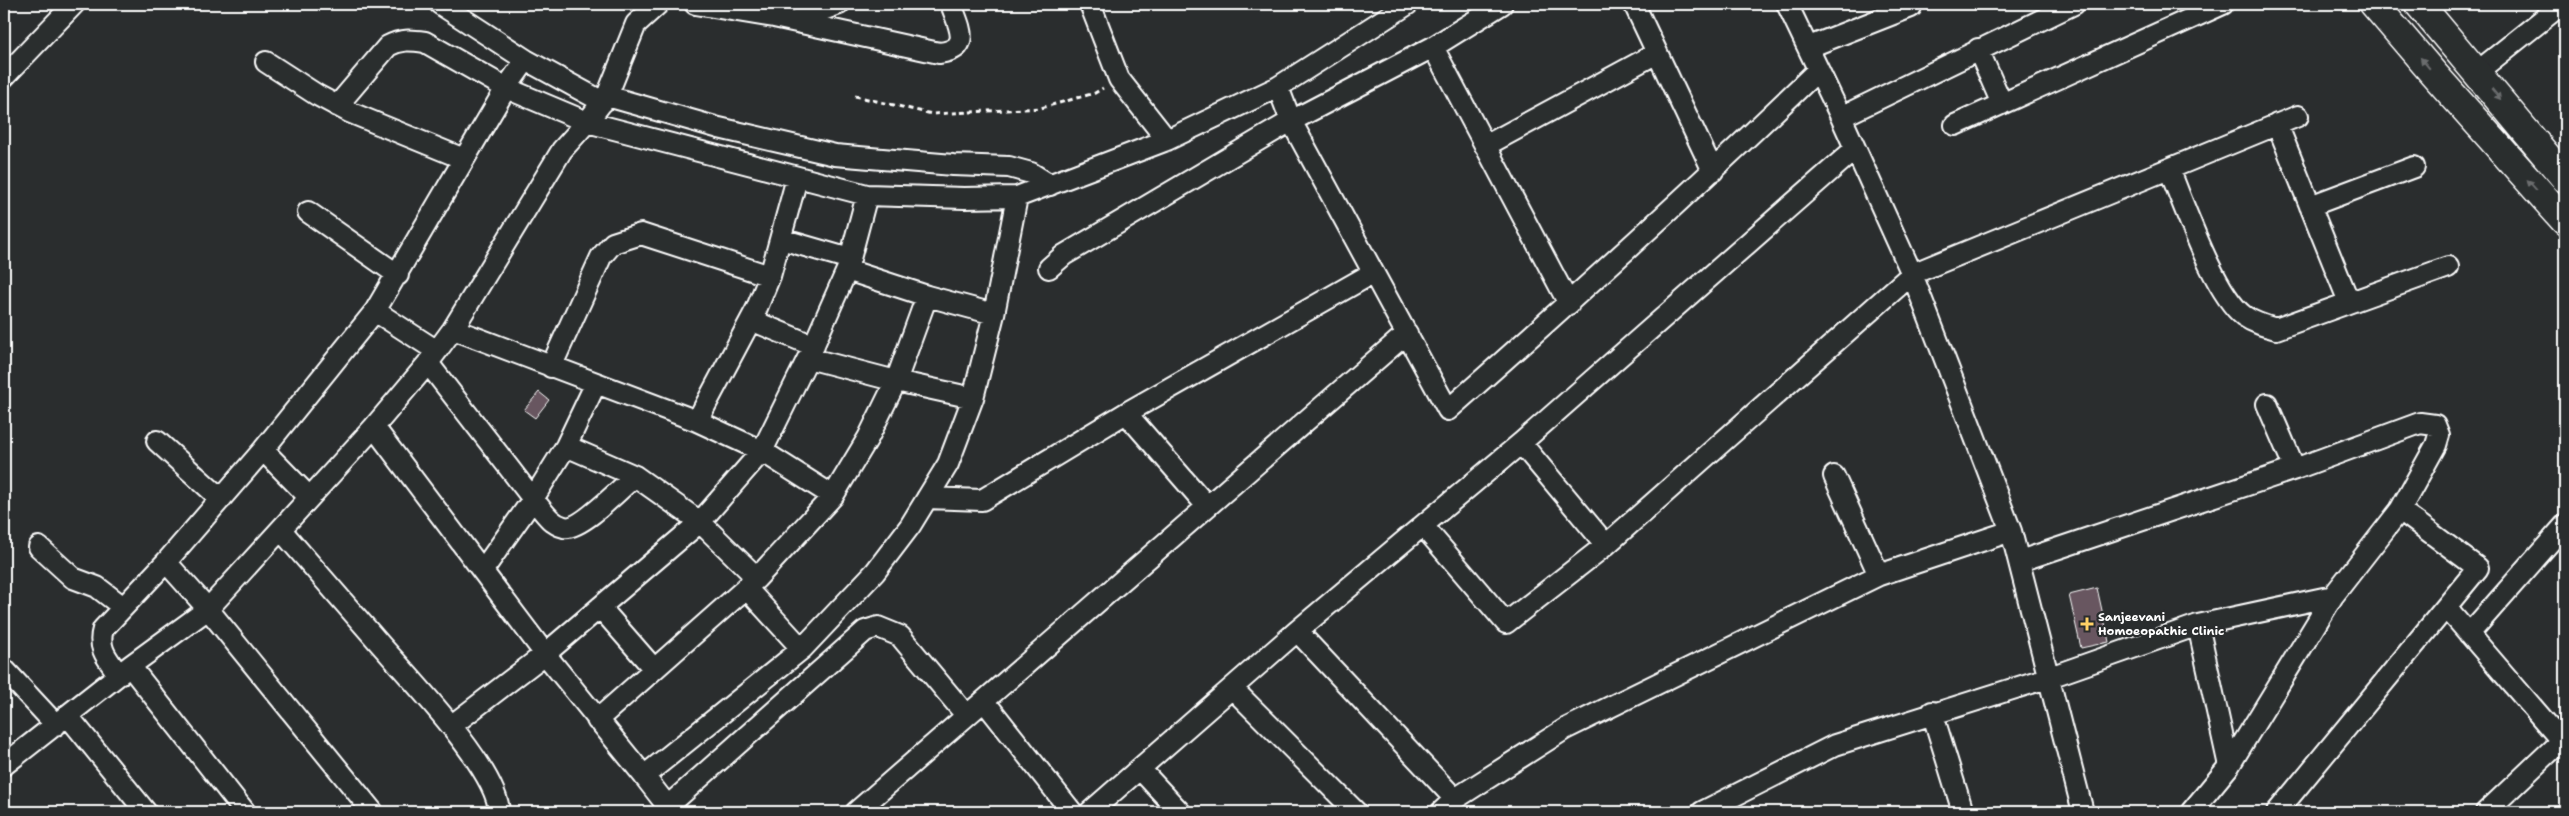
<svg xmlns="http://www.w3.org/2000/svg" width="2569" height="816" viewBox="0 0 2569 816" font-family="'Shantell Sans',sans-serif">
<rect width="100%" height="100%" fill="#2a2d2e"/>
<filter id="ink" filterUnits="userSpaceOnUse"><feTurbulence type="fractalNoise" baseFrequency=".02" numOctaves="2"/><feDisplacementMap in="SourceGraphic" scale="10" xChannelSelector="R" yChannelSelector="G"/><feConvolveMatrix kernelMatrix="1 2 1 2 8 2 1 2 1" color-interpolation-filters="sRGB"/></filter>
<g filter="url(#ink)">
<path fill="#675660" stroke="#fff" d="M539,392L549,400L535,418L524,410Z
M2097,588L2109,642L2081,648L2069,595Z"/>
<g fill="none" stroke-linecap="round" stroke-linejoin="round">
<g stroke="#fff" stroke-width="24">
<path id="street" d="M440,4L526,60L603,102
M695,4L774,17L939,53C973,49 959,27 951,4
M1090,4L1119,79L1167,140
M1634,4L1713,171
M1787,4L1841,117L1912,274L2011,531L2083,812
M794,21L839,4
M1433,47L1569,304
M1809,47L1911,7
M1978,49L2002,104
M266,62L317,95L349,112L464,159
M2477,72L2562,4
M4,77L74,4
M1278,87L1291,121L1448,410C1574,299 1698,186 1818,70
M607,96L719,128L835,155L953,165L1009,167L1031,173L1050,185
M337,106L388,46C401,39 410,40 425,42L506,88L587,122L607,96L636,24L658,4
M1841,117L2074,4
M2277,124L2349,302
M1955,125L2223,4
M1485,146L1657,53
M2169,169C2185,207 2214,293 2244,316C2254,323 2265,326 2276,329L2448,267
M2310,206L2414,167
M308,212L398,275
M781,239L850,259
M1049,268L1064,255L1291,121L1433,47L1502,4
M847,270L927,296L994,314
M375,311L437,351
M751,320L814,346
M453,329L697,421L756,310L770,276L797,178
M808,358L896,381L973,398
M428,363L533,499L566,446L596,383
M551,367L601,257L613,243L641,234L770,276
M2267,404L2295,469
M1126,413L1207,506
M697,421L762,451L833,496
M374,427L545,654L644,776L802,649L875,572L910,526L948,464L973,398L994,314L1017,197
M157,441L221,499
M1521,443L1606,545
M566,446L635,476L700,522L757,578L746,588L802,649
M263,450L309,497
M1834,476L1879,575
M927,498L982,500L1126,413L1373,273
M1423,526L1506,623L1606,545L1912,274L2298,116
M281,530C314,568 347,606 380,644C410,678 498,770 499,812
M39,547L73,578L97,587L123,607
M2020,561L2295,469L2420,423L2435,425L2439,435L2436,445L2400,510L2333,596L2229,766L2191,812
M166,562L208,609L373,812
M483,570L533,499C542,509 550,524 564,527C580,531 622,487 635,476
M757,578L833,496L868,438L896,381L927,296
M600,607L654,669
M2447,608L2565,745
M2198,625L2229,766
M1297,631L1455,799
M2469,634L2565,525
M130,666L245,812
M4,669L56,725
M119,675C108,659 97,649 103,629L166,562L263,450L375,311L506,88L526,60
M1232,688L1356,812
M985,702L1072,812
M1932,712L1963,812
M68,716L146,812
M597,720L746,588
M451,726L545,654L700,522L762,451L808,358L847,270L867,195
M4,765L130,666L208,609L374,427L428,363L453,329L562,150L587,122L867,195L964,198L1017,197L1167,140L1278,87L1408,4
M1141,770L1180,812
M644,776L672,812
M668,806L865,631L878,627L900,636L966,715
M856,812L1407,333
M1090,812L1297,631L1521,443L1855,149
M1441,812L1455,799L1565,729L1879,575L2011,531
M1702,812L1835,745L2047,678L2198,625L2333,596
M2277,812L2478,568L2400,510
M2486,812L2561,741"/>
</g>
<g stroke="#fff" stroke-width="31">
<path id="secondary" d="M2374,4L2433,73L2565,221
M2419,4L2565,178"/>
</g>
<path stroke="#fff" stroke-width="3" stroke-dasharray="5 4" stroke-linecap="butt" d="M855,96L932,114L1041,108L1095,93L1103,88"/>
<use href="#street" stroke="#2a2d2e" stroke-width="20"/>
<use href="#secondary" stroke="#2a2d2e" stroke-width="28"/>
</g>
<defs><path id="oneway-solid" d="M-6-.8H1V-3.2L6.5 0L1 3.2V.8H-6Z" transform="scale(1.25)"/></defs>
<g fill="#6a6c6d">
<use href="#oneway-solid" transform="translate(2425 63) rotate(-130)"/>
<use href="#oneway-solid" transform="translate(2496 94) rotate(50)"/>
<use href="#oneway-solid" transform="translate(2532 185) rotate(-132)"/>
</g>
</g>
<path fill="#ffd166" stroke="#2a2d2e" stroke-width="2" d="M2084.5 616.5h5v5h5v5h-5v5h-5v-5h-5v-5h5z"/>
<g text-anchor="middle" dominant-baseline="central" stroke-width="4.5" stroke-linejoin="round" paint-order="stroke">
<g font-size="12" font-weight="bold" fill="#fff" stroke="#2a2d2e" text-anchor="start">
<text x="2098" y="617">Sanjeevani<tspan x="2098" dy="14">Homoeopathic Clinic</tspan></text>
</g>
</g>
<rect width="2569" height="816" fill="none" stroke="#2a2d2e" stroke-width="20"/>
<rect x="10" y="10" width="2549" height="796" fill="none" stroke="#fff" stroke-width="2" filter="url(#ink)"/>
</svg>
